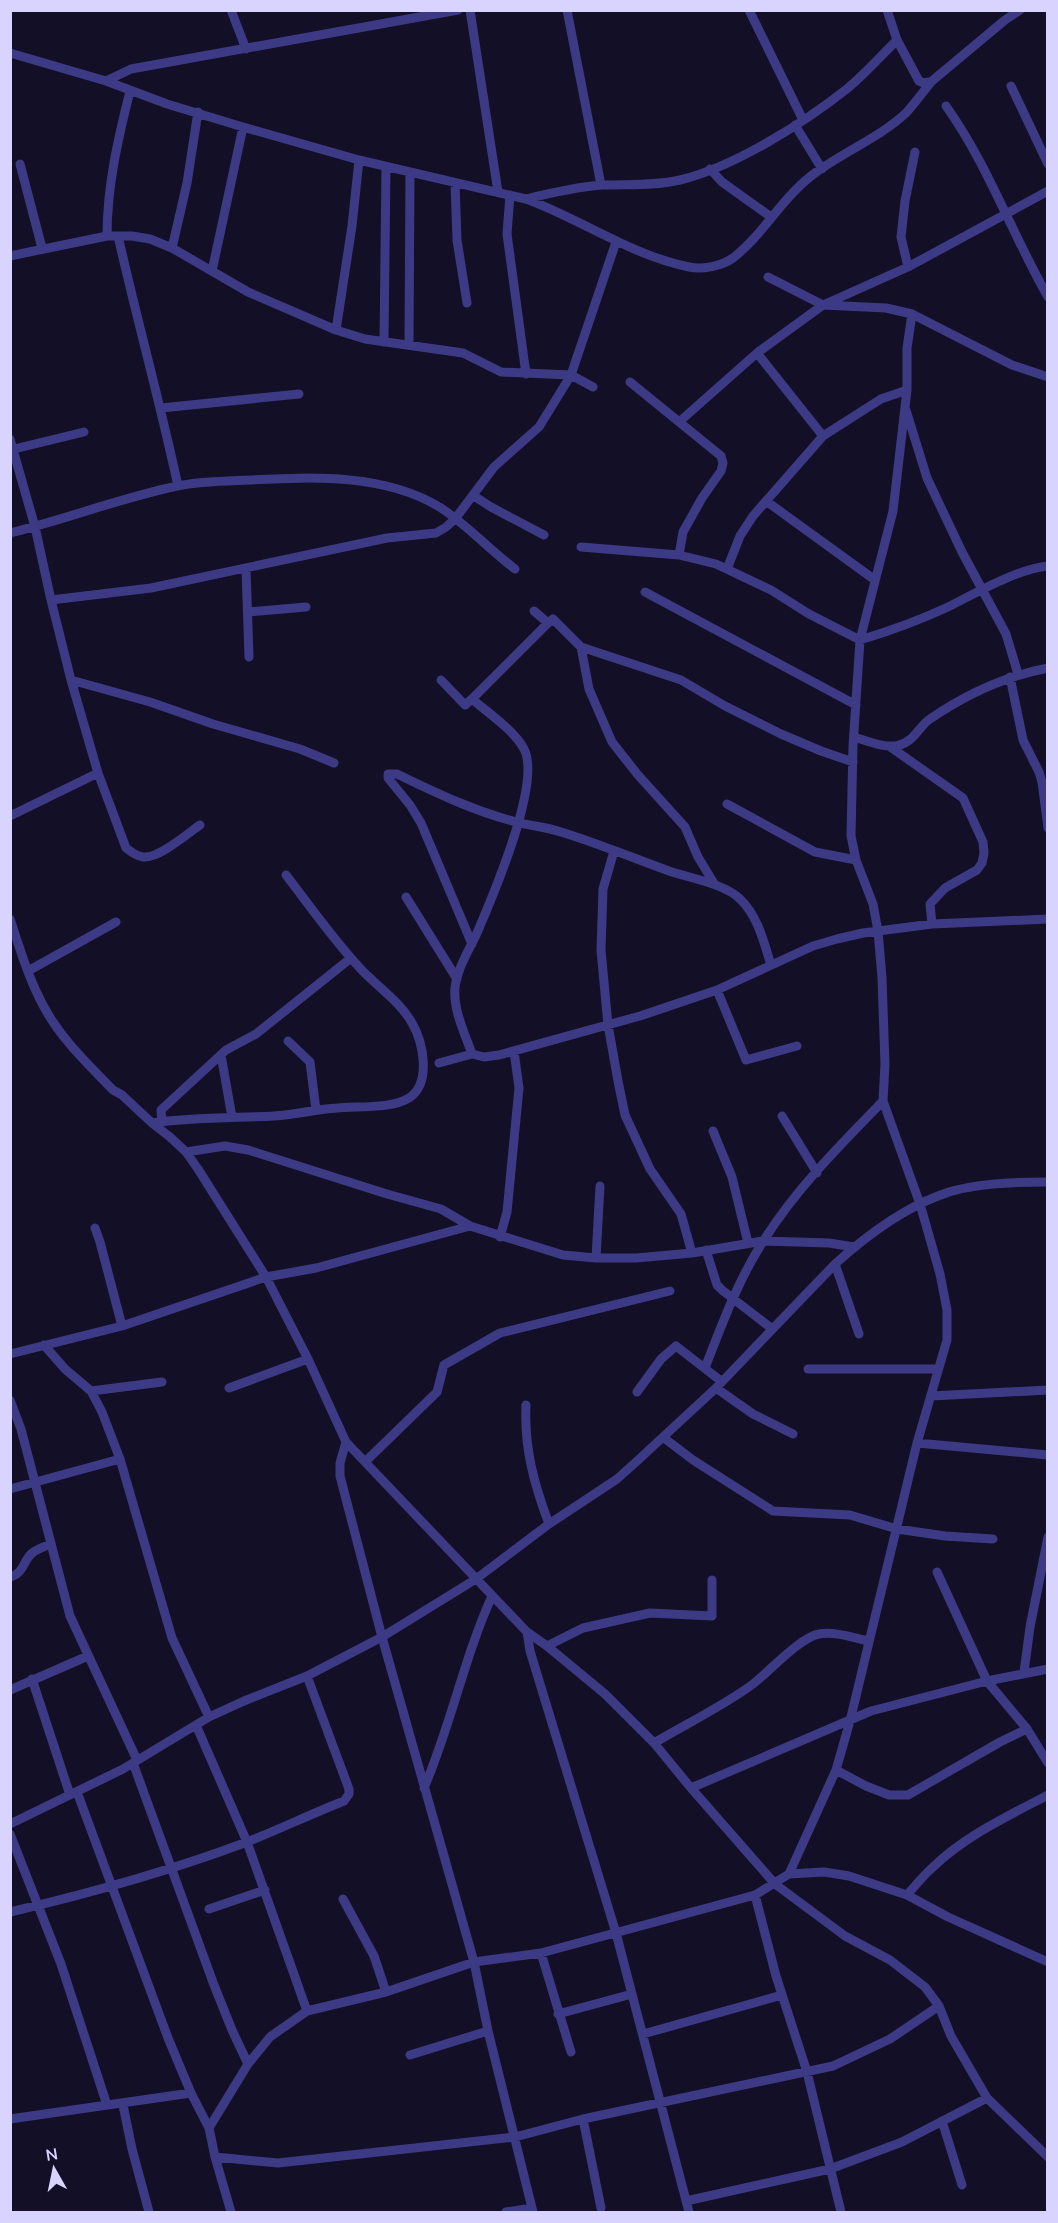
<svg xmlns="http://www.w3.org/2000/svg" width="1058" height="2223" viewBox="0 0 1058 2223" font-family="'Nunito Sans',sans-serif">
<rect width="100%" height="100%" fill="#130f26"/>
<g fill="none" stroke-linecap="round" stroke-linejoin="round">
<path stroke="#3d3a85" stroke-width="9" d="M231,10L246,49
M470,10L498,192
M567,10L601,185
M749,10L803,120
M887,10L897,40L919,81L924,83L932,81L1005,20L1020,10
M10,53L106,81L167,104L243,127L359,160L526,199C581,219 630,255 689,267C702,270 722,266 733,258C764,234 782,197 815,173C843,152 879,138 906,113C915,103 923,92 932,81
M106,81L131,69L458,10
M1011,86L1048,164
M946,106C988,165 1012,234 1048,297
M795,125L822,169
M20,164L42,248
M710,169L722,182L771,217
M455,183L457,240L467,303
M510,195L507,234L526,374
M526,199C550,193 577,187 602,185C628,184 654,186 680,180C734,167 804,123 848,88C865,74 881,56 897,40
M107,236C107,186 118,139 130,91
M118,236C137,320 160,402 178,486
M172,248L187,183L198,112
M10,256L107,236H132L150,239L172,248L248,292L336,330L365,339L463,353L501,372L571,375L593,387
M908,267L901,237L905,201L915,152
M212,271L243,127
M768,277L823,305L886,308L912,314L1012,365L1048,377
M336,330L352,226L359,160
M384,342L386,167
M409,345L410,173
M757,353L823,436
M630,382L721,456L723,463L721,471L702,498L683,532L679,555
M161,408L299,394
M906,410L927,478L962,552L1006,634L1018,674
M679,422L757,353L823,305L908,267L1048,191
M10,439L35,527L51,600L71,680L98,773L126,848C131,852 136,856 143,857C158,859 187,834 200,825
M14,449L84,432
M474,496L491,507L544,535
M766,501L875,580
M10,533C66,519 121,498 177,486C201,481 225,481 250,480C312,477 385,473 441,508C467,525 490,550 515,569
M581,547L679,555L716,564L771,590L809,614L860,640C890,631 920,620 948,607C976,593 1017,569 1048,566
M246,569L249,657
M727,569L740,536L753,516L823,436L881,399L907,390
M645,592L856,705
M51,600L151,588L387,538L436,533L446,527L455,519L494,467L539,427L571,375L616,242
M534,611L548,623L553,619L581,647L681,680L725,706L781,734L821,751L853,762
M248,612L306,607
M581,647L589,689L612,742L638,775L685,827L698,857L715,885
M1010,677L1023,740L1039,772L1042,782L1048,828
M71,680L150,702L213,724L300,749L334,763
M441,680L465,705L472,699
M854,737C868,741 885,749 899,745C914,742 919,726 930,719C965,695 1006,676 1048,668
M889,746L963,798L983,842L984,853L982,863L977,870L945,888L930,904L932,924
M727,804L815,852L856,860
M10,816L98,773
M614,851L603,889L601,950L608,1025L618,1081L625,1115L650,1169L681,1214L692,1253
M406,897L457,979
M10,919C20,949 29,980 44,1007C61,1039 88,1064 113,1090L122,1095L152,1123L170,1137L186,1152L198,1169L266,1277L308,1359L346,1442L340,1463V1476L382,1637L474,1962L488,2031L533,2212
M472,944L421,823L410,805L388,778V774H397C436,793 474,811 516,822C531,826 546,827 561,832C597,843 633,858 669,871C690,878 725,884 740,899C758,916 764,943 771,965
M28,971L116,922
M717,990L746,1060L797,1046
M288,1041L310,1062L316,1110
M472,1054C465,1034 453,1010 455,988C457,969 469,950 477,933C492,898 542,783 524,749C515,731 487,712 472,699L548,623
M221,1055L232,1117
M439,1063L472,1054L484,1057L499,1055L640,1016L717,990L813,946L837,939L863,933L932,924L1048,919
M782,1116L817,1173
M162,1122L161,1110L226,1050L256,1034L351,958
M152,1123C193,1117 234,1118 274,1116C295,1115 316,1109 337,1108C357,1106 392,1109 409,1098C432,1083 423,1042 412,1023C400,1001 376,986 359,967C332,938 310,906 286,875
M713,1131L732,1177L748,1243
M186,1152L225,1146L248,1150L387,1194L441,1209L470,1226L563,1255L596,1258H636L692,1253L763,1241L829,1243L854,1247
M95,1228L100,1242L122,1326
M500,1237L507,1212L519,1088L514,1051
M706,1250L717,1285L722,1290L771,1328
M596,1258L600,1186
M835,1264L859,1334
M44,1345L65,1369L91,1391L102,1412L120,1459L172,1638L209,1717
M10,1354L122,1326L266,1277L316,1268L470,1226
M705,1368C722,1324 738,1280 764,1240C796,1189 841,1144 883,1101
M808,1369H938
M229,1388L308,1359
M716,1388L753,1414L793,1434
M91,1391L162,1382
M637,1392L661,1359L676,1346L721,1381
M931,1396L1048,1390
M10,1400L21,1429L70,1616L137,1760
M526,1405C524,1448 534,1484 549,1524
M664,1438L693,1460L773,1511L850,1515L897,1529L945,1536L993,1539
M346,1442L527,1632L547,1646L605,1694L654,1743L691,1788L775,1884L845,1936L890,1960L925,1987L939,2006L951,2036L987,2098L1048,2157
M917,1443L1048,1455
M365,1462L437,1392L444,1365L500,1333L670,1291
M10,1489L120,1459
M937,1572L987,1681L1027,1729L1048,1763
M10,1577C23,1574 23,1562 31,1554C36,1549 44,1547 50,1544
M527,1632L530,1651L616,1933L689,2212
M547,1646L583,1628L650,1613L712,1616V1580
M1024,1672L1030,1627L1048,1537
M32,1679L70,1795
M10,1690L88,1656
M196,1725L247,1842L307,2011
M654,1743C686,1724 725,1705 753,1684C770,1671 799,1638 819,1634C834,1631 854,1638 869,1641
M133,1763L214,1985L232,2030L248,2064
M836,1770L866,1786L889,1795H908L1000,1742L1027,1729
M424,1788C451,1725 464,1658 492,1596
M691,1788L871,1711L987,1681L1048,1669
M77,1792L168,2038L191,2093
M10,1824L123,1769L209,1717L244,1701L307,1676L382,1637L476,1579L549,1524L617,1479L636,1462L716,1388L835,1264C865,1237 901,1210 938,1196C969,1183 1015,1182 1048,1182
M10,1834L61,1964L107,2105
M789,1874L836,1770L850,1721L917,1443L947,1340V1310L940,1274L920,1204L883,1101L885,1064L882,978L878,931L873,904L856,860L851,836L853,746L860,640L893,511L907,390V348L912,314
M755,1895L776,1976L807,2072L841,2212
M907,1895C915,1886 923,1876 932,1868C965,1836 1008,1816 1048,1795
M343,1899L374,1956L386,1992
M209,1909L265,1890
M10,1912C91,1893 170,1871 247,1842C280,1829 311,1814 344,1801L349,1794V1789L307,1676
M541,1953L571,2052
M558,2014L632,1994
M643,2034L782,1995
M410,2055L488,2031
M123,2105L132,2149L149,2212
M10,2119L191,2093L209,2128L215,2157L231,2212
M583,2119L601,2208
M942,2121L962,2185
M209,2128L248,2064L270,2037L307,2011L386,1992L474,1962L541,1953L755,1895L789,1874L824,1872L849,1876L907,1895L948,1917L1048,1962
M215,2157L278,2163L515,2137L583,2119L833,2066L890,2039L939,2006
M686,2201L830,2169L902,2142L987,2098
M506,2212L532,2208"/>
</g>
<rect width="1058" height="2223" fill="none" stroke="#d9d4ff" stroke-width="24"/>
<g transform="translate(54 2169) rotate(351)" stroke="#130f26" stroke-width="4.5" paint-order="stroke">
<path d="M0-4.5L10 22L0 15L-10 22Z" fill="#d9d4ff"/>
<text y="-9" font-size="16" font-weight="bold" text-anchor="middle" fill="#d9d4ff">N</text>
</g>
</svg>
